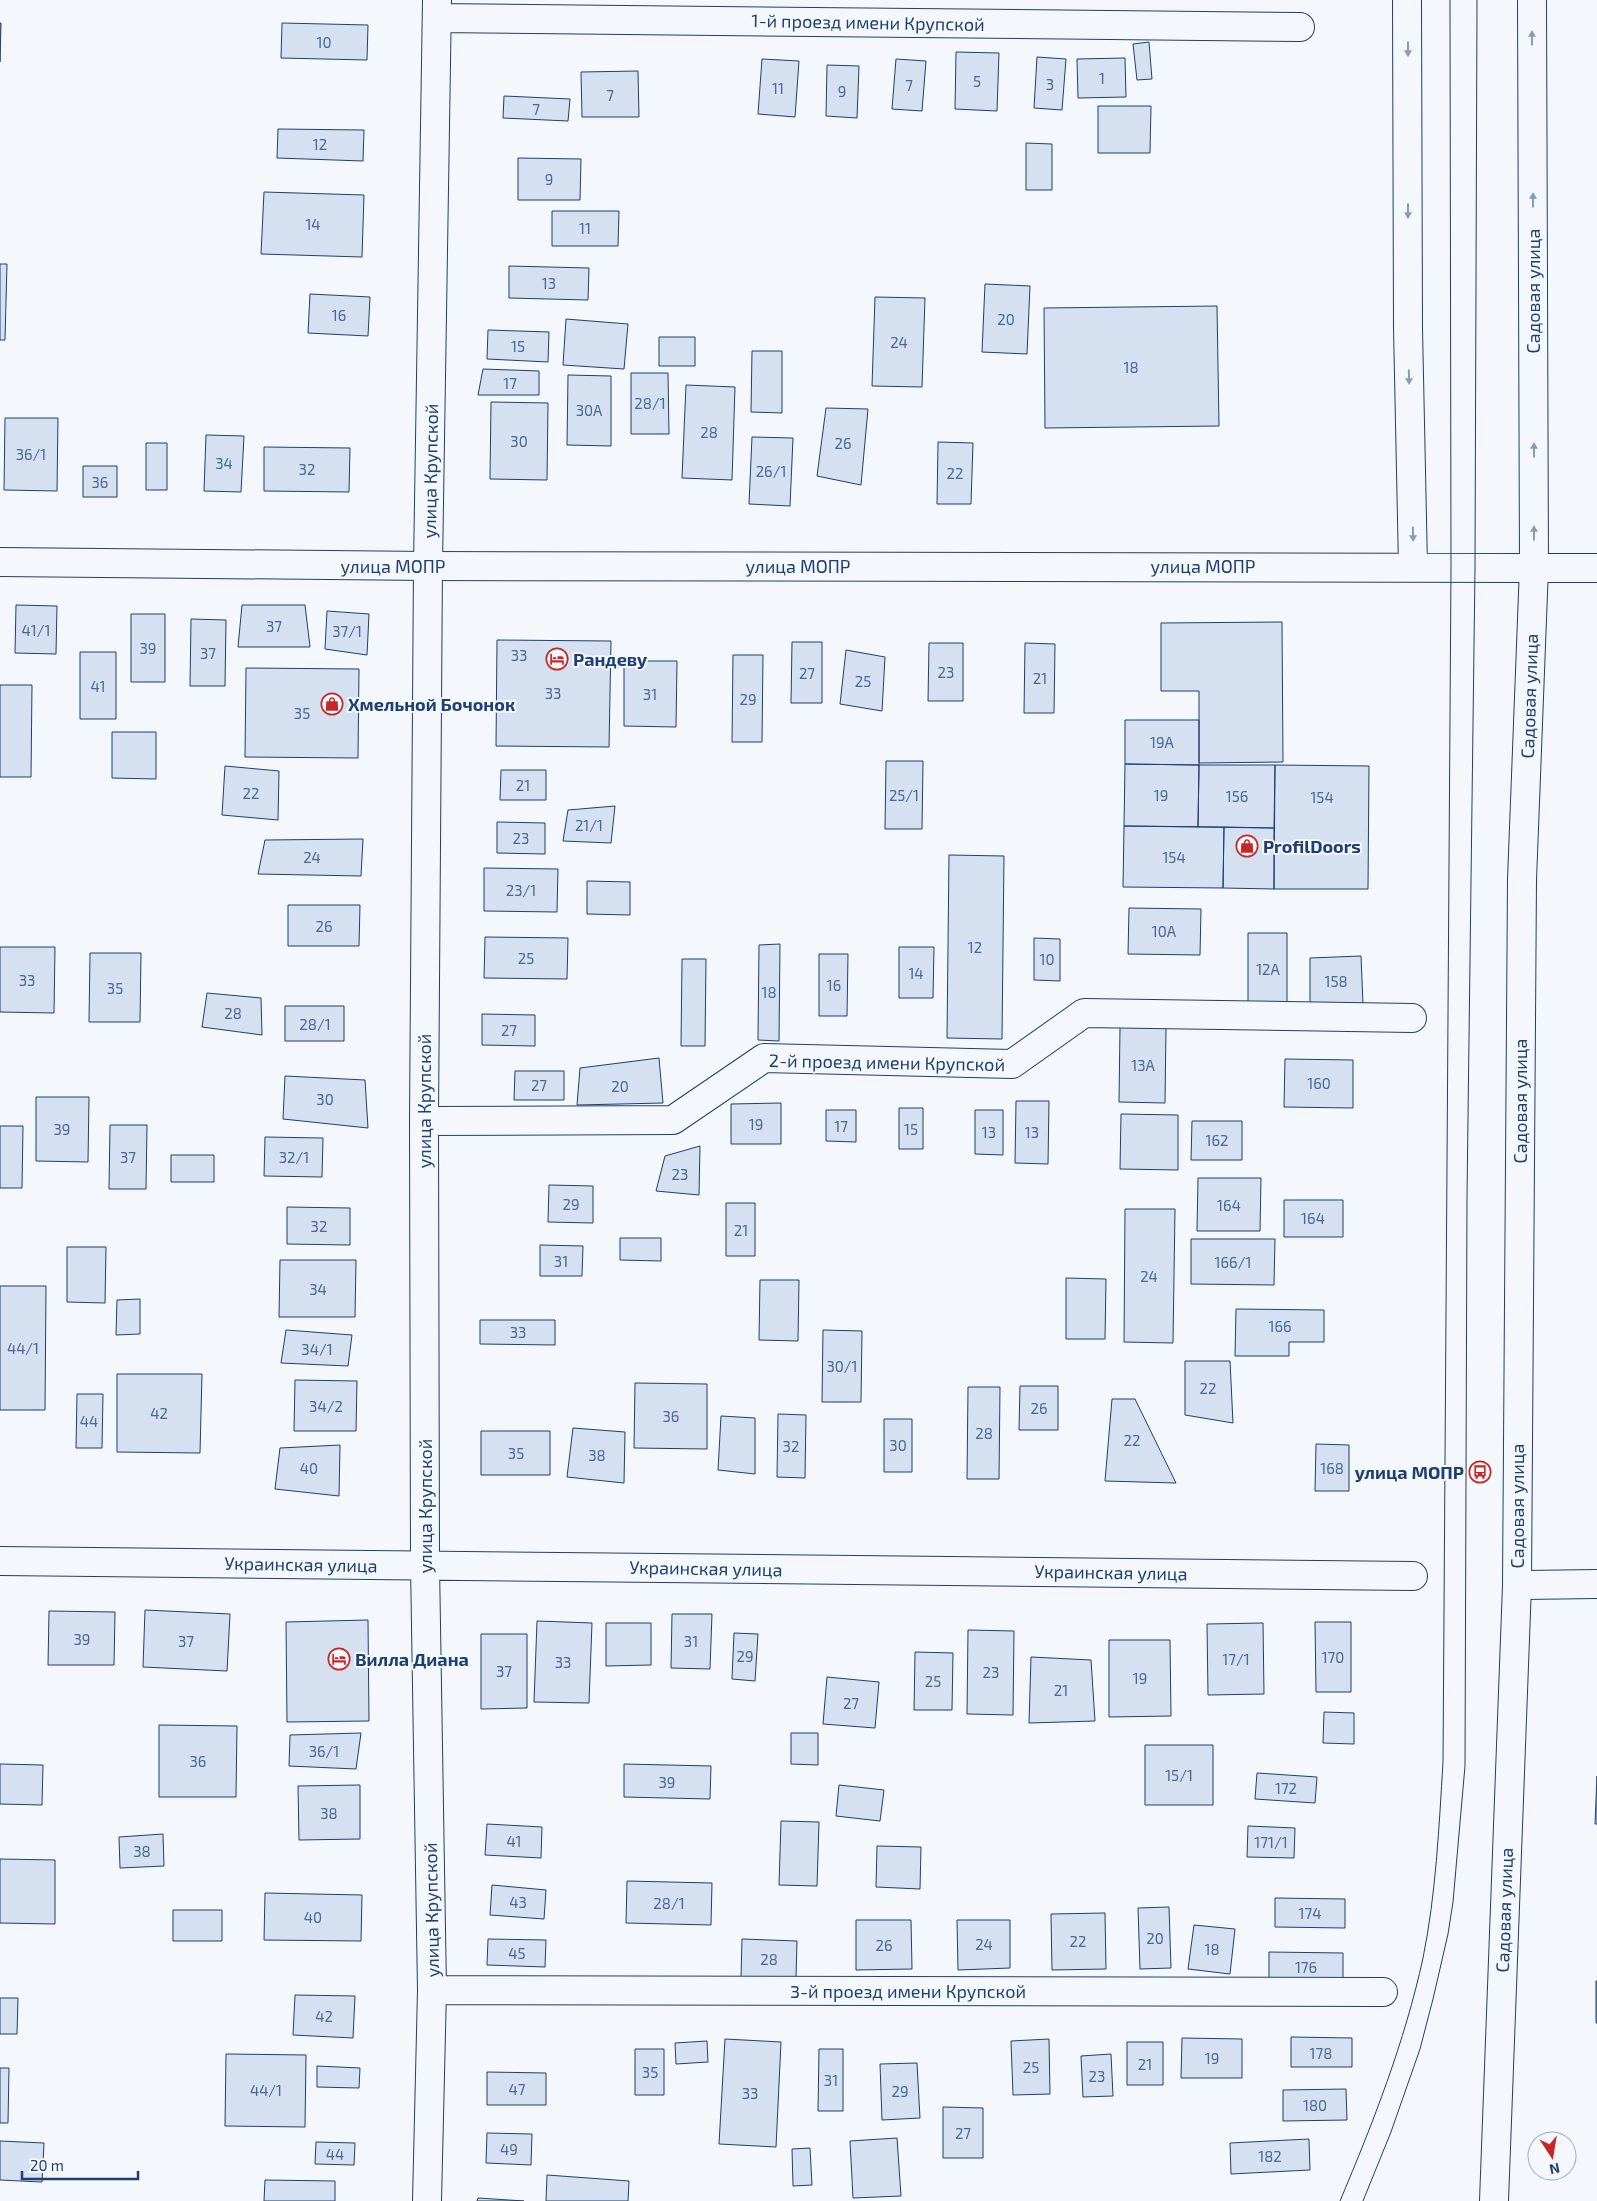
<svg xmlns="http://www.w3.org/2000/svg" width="1597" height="2201" viewBox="0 0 1597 2201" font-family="'Exo 2',sans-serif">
<rect width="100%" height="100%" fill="#f4f7fb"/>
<path fill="#d5e0f0" stroke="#1d3f73" d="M0,23H1L0,62Z
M282,23L368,25L367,60L281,58Z
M1149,42L1152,79L1137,80L1133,44Z
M956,52L999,53L997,111L955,109Z
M1037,57L1066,59L1062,110L1034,108Z
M1125,58L1126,97L1078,98L1077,59Z
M762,59L799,61L795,117L758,114Z
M896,59L926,61L922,111L892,109Z
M827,65L859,66L857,118L826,116Z
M638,71L639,117H582L581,72Z
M504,96L570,99L568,121L503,118Z
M1098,106H1151L1150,153H1098Z
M278,129L364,130L363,161L277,158Z
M1026,143L1052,144V190H1026Z
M518,158L581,159L580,200H518Z
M264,192L364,195L362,257L261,254Z
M552,211H619L618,246H552Z
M0,264H7L5,340H0Z
M509,266L589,268L588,300L509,298Z
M985,284L1030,286L1027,354L982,352Z
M310,294L370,297L368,336L308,333Z
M875,297L925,298L922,387L872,386Z
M1217,306L1219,426L1045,428L1044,308Z
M566,319L628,324L624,369L563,365Z
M488,330L549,332L548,362L487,359Z
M659,337H695V366H659Z
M752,351H782V413L751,412Z
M483,369L539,371V395H478Z
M631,373H668L669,434H631Z
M568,375L611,376V446L567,445Z
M686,385L735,387L732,480L682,478Z
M491,402L548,403L547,480L490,479Z
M826,408L868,409L861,485L817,476Z
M5,418H58L57,491L4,490Z
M206,435L244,436L241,492L204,491Z
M752,437L793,438L790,506L749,504Z
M938,442L973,443L971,504H937Z
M146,443H167V490H146Z
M264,447L350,448L349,492L264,491Z
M83,466H117V497H83Z
M16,605L57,606L56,654L15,653Z
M242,605H305L310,647H238Z
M327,611L369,614L367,655L325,649Z
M131,614H165V682H131Z
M191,619L226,620L225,686H190Z
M1282,622L1283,762L1199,763V691H1161V623Z
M497,640L611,641L609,747L496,746Z
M792,642H822V703H791Z
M929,643H963V701H928Z
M1025,643L1055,644L1054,713H1024Z
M846,650L885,657L882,711L840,704Z
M80,652H116V719H80Z
M733,655H763L762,742H732Z
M624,661H677L676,727L624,726Z
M246,668L359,669L358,758L245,757Z
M0,685H32L31,777H0Z
M1125,720H1199V765L1125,764Z
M112,732H156V779L112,778Z
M886,761H923L922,829H885Z
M1125,764L1199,765L1198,827L1124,826Z
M1199,765H1275L1274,828L1198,827Z
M1275,765L1369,766L1368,889H1274Z
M225,766L279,771L278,820L222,815Z
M501,770H546V800H500Z
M615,806L611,843L563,841L568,810Z
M497,822L545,823V854L497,853Z
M1124,826L1224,827L1223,888L1123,887Z
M1224,827L1274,828V889L1223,888Z
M363,839L361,876L258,874L265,840Z
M949,855L1004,856L1002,1039L947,1038Z
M484,868L558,869L557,912L484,911Z
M587,881L630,882V915L587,914Z
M288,905H360L359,946H288Z
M1129,908L1201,909L1200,955L1128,954Z
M1248,933H1287V1006H1248Z
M485,937L568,938L567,979L484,978Z
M1034,938L1060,939V981L1034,980Z
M780,944L779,1041L758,1040L759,945Z
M0,947H55L54,1013L0,1012Z
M899,947H934L933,998H899Z
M90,953H141L140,1022H89Z
M819,954H848L847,1016H819Z
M1361,956L1363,1004L1310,1005V958Z
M682,959H706L705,1046H681Z
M207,993L261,998L262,1035L202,1027Z
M285,1006H344V1041H285Z
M482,1014L535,1015V1046L482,1045Z
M1120,1027L1166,1028L1165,1103L1119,1102Z
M659,1058L663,1103L577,1105L580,1068Z
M1285,1059L1353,1060V1108L1284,1107Z
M515,1071H564V1100H514Z
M285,1076L365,1080L368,1128L283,1119Z
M36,1097H89L88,1162L36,1161Z
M1016,1101H1049L1048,1164L1015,1163Z
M781,1103V1144H731V1104Z
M899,1108H923V1149H899Z
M826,1110H856V1142L826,1141Z
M975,1110H1003V1155L975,1154Z
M1121,1114L1178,1115V1170L1120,1169Z
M1192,1121H1242V1160H1191Z
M110,1125H147L146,1189H109Z
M0,1126H23L22,1188H0Z
M265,1137L323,1138L322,1177L264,1176Z
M700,1146L699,1195L656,1191L665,1156Z
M171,1155H214V1182H171Z
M1198,1178H1261L1260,1231H1197Z
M549,1185L593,1186V1223L548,1222Z
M1284,1200H1343V1237H1284Z
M726,1203H755V1256H726Z
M287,1207L350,1208V1245L287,1244Z
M1125,1209H1175L1173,1343L1124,1342Z
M620,1238H661V1261L620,1260Z
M1191,1239H1275L1274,1285L1191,1284Z
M540,1245L583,1246L582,1276H540Z
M67,1247H106L105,1303L67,1302Z
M280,1260H356L355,1317H279Z
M1066,1278L1106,1279L1105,1339H1066Z
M760,1280H799L798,1341L759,1340Z
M0,1286H46L45,1410H0Z
M140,1299V1334L116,1335L117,1300Z
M1236,1309L1324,1310V1342H1289V1356H1235Z
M480,1320H555V1345L480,1344Z
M286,1330L352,1335L348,1366L281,1363Z
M823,1330L862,1331L861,1402H822Z
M1185,1361H1230L1233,1423L1185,1415Z
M117,1374H202L200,1453L117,1452Z
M295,1380L357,1381L356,1431H294Z
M635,1383L707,1384V1449L634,1448Z
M1020,1386H1058V1430H1019Z
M968,1387H1000L999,1479H967Z
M77,1394H103L102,1448H76Z
M1112,1399H1135L1176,1483L1105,1481Z
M778,1414L806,1415L805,1478L777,1477Z
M721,1416L755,1418V1474L718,1470Z
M884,1419H912V1472H884Z
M573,1428L625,1432L624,1483L567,1477Z
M481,1431H550V1475H481Z
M1316,1444L1349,1445V1491H1315Z
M340,1445L339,1496L275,1489L280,1448Z
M145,1610L230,1614L227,1671L143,1667Z
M49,1611L115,1612L114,1665H48Z
M672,1614H712L710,1669L671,1668Z
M368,1620L369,1721L287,1722L286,1622Z
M537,1621L592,1623L589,1703L534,1702Z
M1315,1622H1351V1692H1316Z
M606,1623H651V1665L606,1666Z
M1263,1623L1264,1694L1208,1695L1207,1624Z
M968,1630L1014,1631L1013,1715L967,1714Z
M734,1633L758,1634L755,1681L732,1679Z
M481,1634H527V1708L481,1709Z
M1109,1640H1170L1171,1716L1109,1717Z
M915,1652L953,1653L952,1710H914Z
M1031,1657L1091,1660L1095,1721L1029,1723Z
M827,1677L879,1682L875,1728L823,1724Z
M1324,1712L1354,1713V1744L1323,1743Z
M159,1725L237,1726L236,1797H159Z
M361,1733L356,1769L289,1766L290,1735Z
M791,1733H818V1765L791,1764Z
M1145,1745H1213V1805H1145Z
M0,1764L43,1765L42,1805L0,1804Z
M624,1764L711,1766L710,1799L624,1797Z
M1257,1773L1317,1777L1315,1803L1255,1799Z
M1597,1776V1824H1595Z
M360,1785V1839L299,1840L298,1786Z
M839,1785L884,1790L880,1821L836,1816Z
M781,1821L819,1822L817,1886L779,1885Z
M487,1824L542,1827L541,1858L485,1855Z
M1248,1826L1295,1828L1294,1858L1247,1857Z
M163,1834L164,1866L120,1868L119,1837Z
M877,1846L921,1847L920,1889L876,1887Z
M0,1859L55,1860V1924L0,1923Z
M627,1881L712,1883L711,1925L626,1923Z
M492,1885L546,1890L544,1919L490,1915Z
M265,1893L362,1895L361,1941L264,1940Z
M1275,1898L1345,1899V1928L1275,1927Z
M1169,1907L1171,1968L1140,1969L1138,1908Z
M173,1910H222V1941H173Z
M1105,1913L1106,1969L1052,1970L1051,1914Z
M856,1920H911L912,1969L856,1970Z
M957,1920H1010V1968L958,1970Z
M1194,1925L1235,1929L1230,1974L1188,1969Z
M488,1939L546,1940L545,1967L487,1965Z
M742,1939L797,1941L796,1978L741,1977Z
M1269,1952L1343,1953V1982L1269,1981Z
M1596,1981H1597V2023H1596Z
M295,1995L355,1996L353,2038L293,2035Z
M0,1998H18L17,2034H0Z
M1291,2037L1352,2038V2067H1291Z
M1182,2038L1242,2039V2078H1181Z
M725,2039L781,2042L776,2147L719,2144Z
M1049,2039L1050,2094L1013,2095L1011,2041Z
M707,2041L708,2062L676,2064L675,2043Z
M1127,2042H1163V2085H1127Z
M635,2049H664V2095H635Z
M819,2049H843V2111H818Z
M226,2054L306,2055L305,2127L225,2126Z
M1111,2054L1113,2096L1083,2097L1081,2056Z
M917,2063L920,2118L882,2120L880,2064Z
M317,2066L360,2068L359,2088L317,2087Z
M0,2068H9L8,2123H0Z
M487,2072L546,2073V2105H487Z
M1346,2089L1347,2120L1283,2121V2090Z
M943,2107L983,2108V2158H943Z
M487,2133L532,2134L531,2165L486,2163Z
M897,2138L901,2196L853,2198L850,2141Z
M1309,2139L1310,2170L1231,2174L1230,2143Z
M0,2141L44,2143L42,2182L0,2180Z
M316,2142L355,2143L354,2165L315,2164Z
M810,2148L812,2185L793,2186L792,2149Z
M547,2175L629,2181L628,2201H546Z
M265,2180L335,2181V2201H264Z
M478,2198L524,2201H477Z"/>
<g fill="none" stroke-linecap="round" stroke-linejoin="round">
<g stroke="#1d3f73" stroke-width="30">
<path id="street" d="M437,18L1300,27
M424,1121L673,1120L764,1058L1012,1064L1084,1013L1412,1018
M0,1561L1413,1576
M1517,1585L1597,1584
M432,1990L1383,1992
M427,2201L432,1990L425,1565L424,1121L428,566L437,0"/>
</g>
<g stroke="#1d3f73" stroke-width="30">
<path id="secondary" d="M1407,0L1408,328L1413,567
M0,562L428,566L1597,568
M1494,2201L1517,1585L1522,880L1534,567L1532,0"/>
</g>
<use href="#street" stroke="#f4f7fb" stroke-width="28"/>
<use href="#secondary" stroke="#f4f7fb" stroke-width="28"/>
<path stroke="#1d3f73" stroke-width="1" d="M1340,2201C1373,2123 1405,2041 1423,1958C1436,1894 1439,1827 1443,1762L1451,567L1450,0
M1363,2201L1391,2132L1420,2049L1433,1999L1448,1934L1453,1902L1465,1766L1467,1197L1475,567L1477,0"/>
</g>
<defs><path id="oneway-solid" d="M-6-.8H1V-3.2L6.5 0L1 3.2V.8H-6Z" transform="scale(1.25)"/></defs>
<g fill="#889bb7">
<use href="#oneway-solid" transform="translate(1532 38) rotate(-90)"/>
<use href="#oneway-solid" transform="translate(1408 49) rotate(90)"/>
<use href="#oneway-solid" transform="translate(1533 200) rotate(-90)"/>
<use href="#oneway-solid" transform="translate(1408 211) rotate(90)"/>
<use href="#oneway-solid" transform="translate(1409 377) rotate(89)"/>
<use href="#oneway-solid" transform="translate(1534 450) rotate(-90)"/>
<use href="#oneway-solid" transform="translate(1534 533) rotate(-90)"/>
<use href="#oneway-solid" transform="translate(1413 534) rotate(89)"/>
</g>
<defs>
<g id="hotel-ring" transform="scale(1.125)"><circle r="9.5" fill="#f4f7fb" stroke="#c62828" stroke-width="1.5"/><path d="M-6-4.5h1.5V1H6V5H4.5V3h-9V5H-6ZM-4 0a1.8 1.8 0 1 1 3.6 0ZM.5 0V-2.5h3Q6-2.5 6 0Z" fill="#c62828"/></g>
<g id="shop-ring" transform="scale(1.125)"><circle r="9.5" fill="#f4f7fb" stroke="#c62828" stroke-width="1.5"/><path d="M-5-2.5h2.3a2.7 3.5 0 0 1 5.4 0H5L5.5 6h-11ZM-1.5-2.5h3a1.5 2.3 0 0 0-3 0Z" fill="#c62828"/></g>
<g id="bus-ring" transform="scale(1.125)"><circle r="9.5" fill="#f4f7fb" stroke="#c62828" stroke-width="1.5"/><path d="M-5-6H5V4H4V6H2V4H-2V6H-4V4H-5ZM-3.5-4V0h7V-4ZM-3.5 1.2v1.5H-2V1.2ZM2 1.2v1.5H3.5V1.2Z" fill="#c62828"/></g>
</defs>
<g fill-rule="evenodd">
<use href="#hotel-ring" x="557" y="659"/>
<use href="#shop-ring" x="332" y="704"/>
<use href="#shop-ring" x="1247" y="846"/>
<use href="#bus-ring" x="1480" y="1472"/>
<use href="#hotel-ring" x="339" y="1659"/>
</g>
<g text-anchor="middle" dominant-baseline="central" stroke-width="4" stroke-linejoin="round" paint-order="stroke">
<g font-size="15" fill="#4b6792">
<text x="324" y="42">10</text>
<text x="1102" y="78">1</text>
<text x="977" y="81">5</text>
<text x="1050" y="84">3</text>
<text x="909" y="85">7</text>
<text x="778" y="88">11</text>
<text x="842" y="91">9</text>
<text x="610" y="95">7</text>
<text x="536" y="109">7</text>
<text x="320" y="144">12</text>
<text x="549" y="179">9</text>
<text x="313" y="224">14</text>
<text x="585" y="228">11</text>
<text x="549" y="283">13</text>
<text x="339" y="315">16</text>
<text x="1006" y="319">20</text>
<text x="899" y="342">24</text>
<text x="518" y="346">15</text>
<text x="1131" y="367">18</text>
<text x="510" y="383">17</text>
<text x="650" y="403">28/1</text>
<text x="589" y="410">30А</text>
<text x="709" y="432">28</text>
<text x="519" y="441">30</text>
<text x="843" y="443">26</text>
<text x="31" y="454">36/1</text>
<text x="224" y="463">34</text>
<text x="307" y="469">32</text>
<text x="771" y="471">26/1</text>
<text x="955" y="473">22</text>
<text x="100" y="482">36</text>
<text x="274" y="626">37</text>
<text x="36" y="630">41/1</text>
<text x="347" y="631">37/1</text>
<text x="148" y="648">39</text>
<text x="208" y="653">37</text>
<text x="519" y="655">33</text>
<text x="946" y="672">23</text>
<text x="807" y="673">27</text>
<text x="1040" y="678">21</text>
<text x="863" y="681">25</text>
<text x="98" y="686">41</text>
<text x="553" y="693">33</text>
<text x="650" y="694">31</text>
<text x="748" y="699">29</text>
<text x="302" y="713">35</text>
<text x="1162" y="742">19А</text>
<text x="523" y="785">21</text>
<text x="251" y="793">22</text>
<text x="904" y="795">25/1</text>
<text x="1161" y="795">19</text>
<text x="1237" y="796">156</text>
<text x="1322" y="797">154</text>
<text x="589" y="825">21/1</text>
<text x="521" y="838">23</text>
<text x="312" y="857">24</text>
<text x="1174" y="857">154</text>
<text x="521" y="890">23/1</text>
<text x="324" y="926">26</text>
<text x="1164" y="931">10А</text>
<text x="975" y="947">12</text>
<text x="526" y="958">25</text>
<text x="1047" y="959">10</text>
<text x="1268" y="969">12А</text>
<text x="916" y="973">14</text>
<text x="27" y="980">33</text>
<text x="1336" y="981">158</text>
<text x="834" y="985">16</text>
<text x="115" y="988">35</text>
<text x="769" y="992">18</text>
<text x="233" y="1013">28</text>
<text x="315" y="1024">28/1</text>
<text x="509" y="1030">27</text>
<text x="1143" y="1065">13А</text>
<text x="1319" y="1083">160</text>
<text x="539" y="1085">27</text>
<text x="620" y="1086">20</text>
<text x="325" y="1099">30</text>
<text x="756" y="1124">19</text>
<text x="841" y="1126">17</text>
<text x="62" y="1129">39</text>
<text x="911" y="1129">15</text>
<text x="989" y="1132">13</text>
<text x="1032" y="1132">13</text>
<text x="1217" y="1140">162</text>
<text x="128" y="1157">37</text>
<text x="294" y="1157">32/1</text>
<text x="680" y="1174">23</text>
<text x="571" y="1204">29</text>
<text x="1229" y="1205">164</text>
<text x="1313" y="1218">164</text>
<text x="319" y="1226">32</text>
<text x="741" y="1230">21</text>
<text x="561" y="1261">31</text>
<text x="1233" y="1262">166/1</text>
<text x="1149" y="1276">24</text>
<text x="318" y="1289">34</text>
<text x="1280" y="1326">166</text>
<text x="518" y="1332">33</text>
<text x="23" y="1348">44/1</text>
<text x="317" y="1349">34/1</text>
<text x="842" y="1366">30/1</text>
<text x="1208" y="1388">22</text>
<text x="326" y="1406">34/2</text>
<text x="1039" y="1408">26</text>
<text x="159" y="1413">42</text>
<text x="671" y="1416">36</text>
<text x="89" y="1421">44</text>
<text x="984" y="1433">28</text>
<text x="1132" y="1440">22</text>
<text x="898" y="1445">30</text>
<text x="791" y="1446">32</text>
<text x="516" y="1453">35</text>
<text x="597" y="1455">38</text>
<text x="309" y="1468">40</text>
<text x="1332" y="1468">168</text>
<text x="82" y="1639">39</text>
<text x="186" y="1641">37</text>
<text x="691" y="1641">31</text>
<text x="745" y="1656">29</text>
<text x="1333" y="1657">170</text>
<text x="1236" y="1659">17/1</text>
<text x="563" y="1662">33</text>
<text x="504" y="1671">37</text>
<text x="991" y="1672">23</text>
<text x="1140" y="1678">19</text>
<text x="933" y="1681">25</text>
<text x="1061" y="1690">21</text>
<text x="851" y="1703">27</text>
<text x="324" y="1751">36/1</text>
<text x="198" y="1761">36</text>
<text x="1179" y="1775">15/1</text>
<text x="667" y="1782">39</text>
<text x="1286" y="1788">172</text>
<text x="329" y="1813">38</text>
<text x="514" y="1841">41</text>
<text x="1271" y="1842">171/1</text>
<text x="142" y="1851">38</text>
<text x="518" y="1902">43</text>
<text x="669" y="1903">28/1</text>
<text x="1310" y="1913">174</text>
<text x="313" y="1917">40</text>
<text x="1155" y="1938">20</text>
<text x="1078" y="1941">22</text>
<text x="984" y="1944">24</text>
<text x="884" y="1945">26</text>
<text x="1212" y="1949">18</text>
<text x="517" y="1953">45</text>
<text x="769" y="1959">28</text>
<text x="1306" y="1967">176</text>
<text x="324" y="2016">42</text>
<text x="1321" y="2053">178</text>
<text x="1212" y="2058">19</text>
<text x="1145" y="2064">21</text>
<text x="1031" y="2067">25</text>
<text x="650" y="2072">35</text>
<text x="1097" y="2076">23</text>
<text x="831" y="2080">31</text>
<text x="517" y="2089">47</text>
<text x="266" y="2090">44/1</text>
<text x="900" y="2091">29</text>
<text x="750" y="2093">33</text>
<text x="1315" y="2105">180</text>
<text x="963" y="2133">27</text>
<text x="509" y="2149">49</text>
<text x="335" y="2154">44</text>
<text x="1270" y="2156">182</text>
</g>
<g font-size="18" fill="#1d3f73" stroke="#f4f7fb">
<text transform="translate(868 22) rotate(1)">1-й проезд имени Крупской</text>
<text transform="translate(1533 291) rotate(-90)">Садовая улица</text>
<text transform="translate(430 471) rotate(-89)">улица Крупской</text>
<text x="393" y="566">улица МОПР</text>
<text x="798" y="566">улица МОПР</text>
<text x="1203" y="566">улица МОПР</text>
<text transform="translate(1529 696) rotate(-88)">Садовая улица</text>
<text transform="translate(887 1062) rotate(1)">2-й проезд имени Крупской</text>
<text transform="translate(424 1101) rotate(-90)">улица Крупской</text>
<text transform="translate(1520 1101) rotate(-90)">Садовая улица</text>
<text transform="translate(425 1506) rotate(-90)">улица Крупской</text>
<text transform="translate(1517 1506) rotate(-90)">Садовая улица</text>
<text transform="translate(301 1564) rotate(1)">Украинская улица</text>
<text transform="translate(706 1568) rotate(1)">Украинская улица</text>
<text transform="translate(1111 1572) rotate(1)">Украинская улица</text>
<text transform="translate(431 1910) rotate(-91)">улица Крупской</text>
<text transform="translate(1504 1910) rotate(-88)">Садовая улица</text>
<text x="908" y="1991">3-й проезд имени Крупской</text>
</g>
<g font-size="18" font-weight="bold" fill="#1d3f73" stroke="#f4f7fb" text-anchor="start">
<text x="573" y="659">Рандеву</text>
<text x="348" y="704">Хмельной Бочонок</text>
<text x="1263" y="846">ProfilDoors</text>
<text x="1464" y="1472" text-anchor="end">улица МОПР</text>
<text x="355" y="1659">Вилла Диана</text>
</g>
</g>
<g transform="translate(1552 2156) rotate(168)"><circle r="24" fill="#f4f7fb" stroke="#9eadc5"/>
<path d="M0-4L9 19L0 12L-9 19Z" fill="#c62828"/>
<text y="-8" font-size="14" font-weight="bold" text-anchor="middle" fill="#1d3f73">N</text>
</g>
<path d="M22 2171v8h116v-8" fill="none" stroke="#1d3f73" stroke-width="2.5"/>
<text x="30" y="2171" font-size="15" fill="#1d3f73" stroke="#f4f7fb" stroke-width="4" paint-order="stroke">20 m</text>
</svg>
